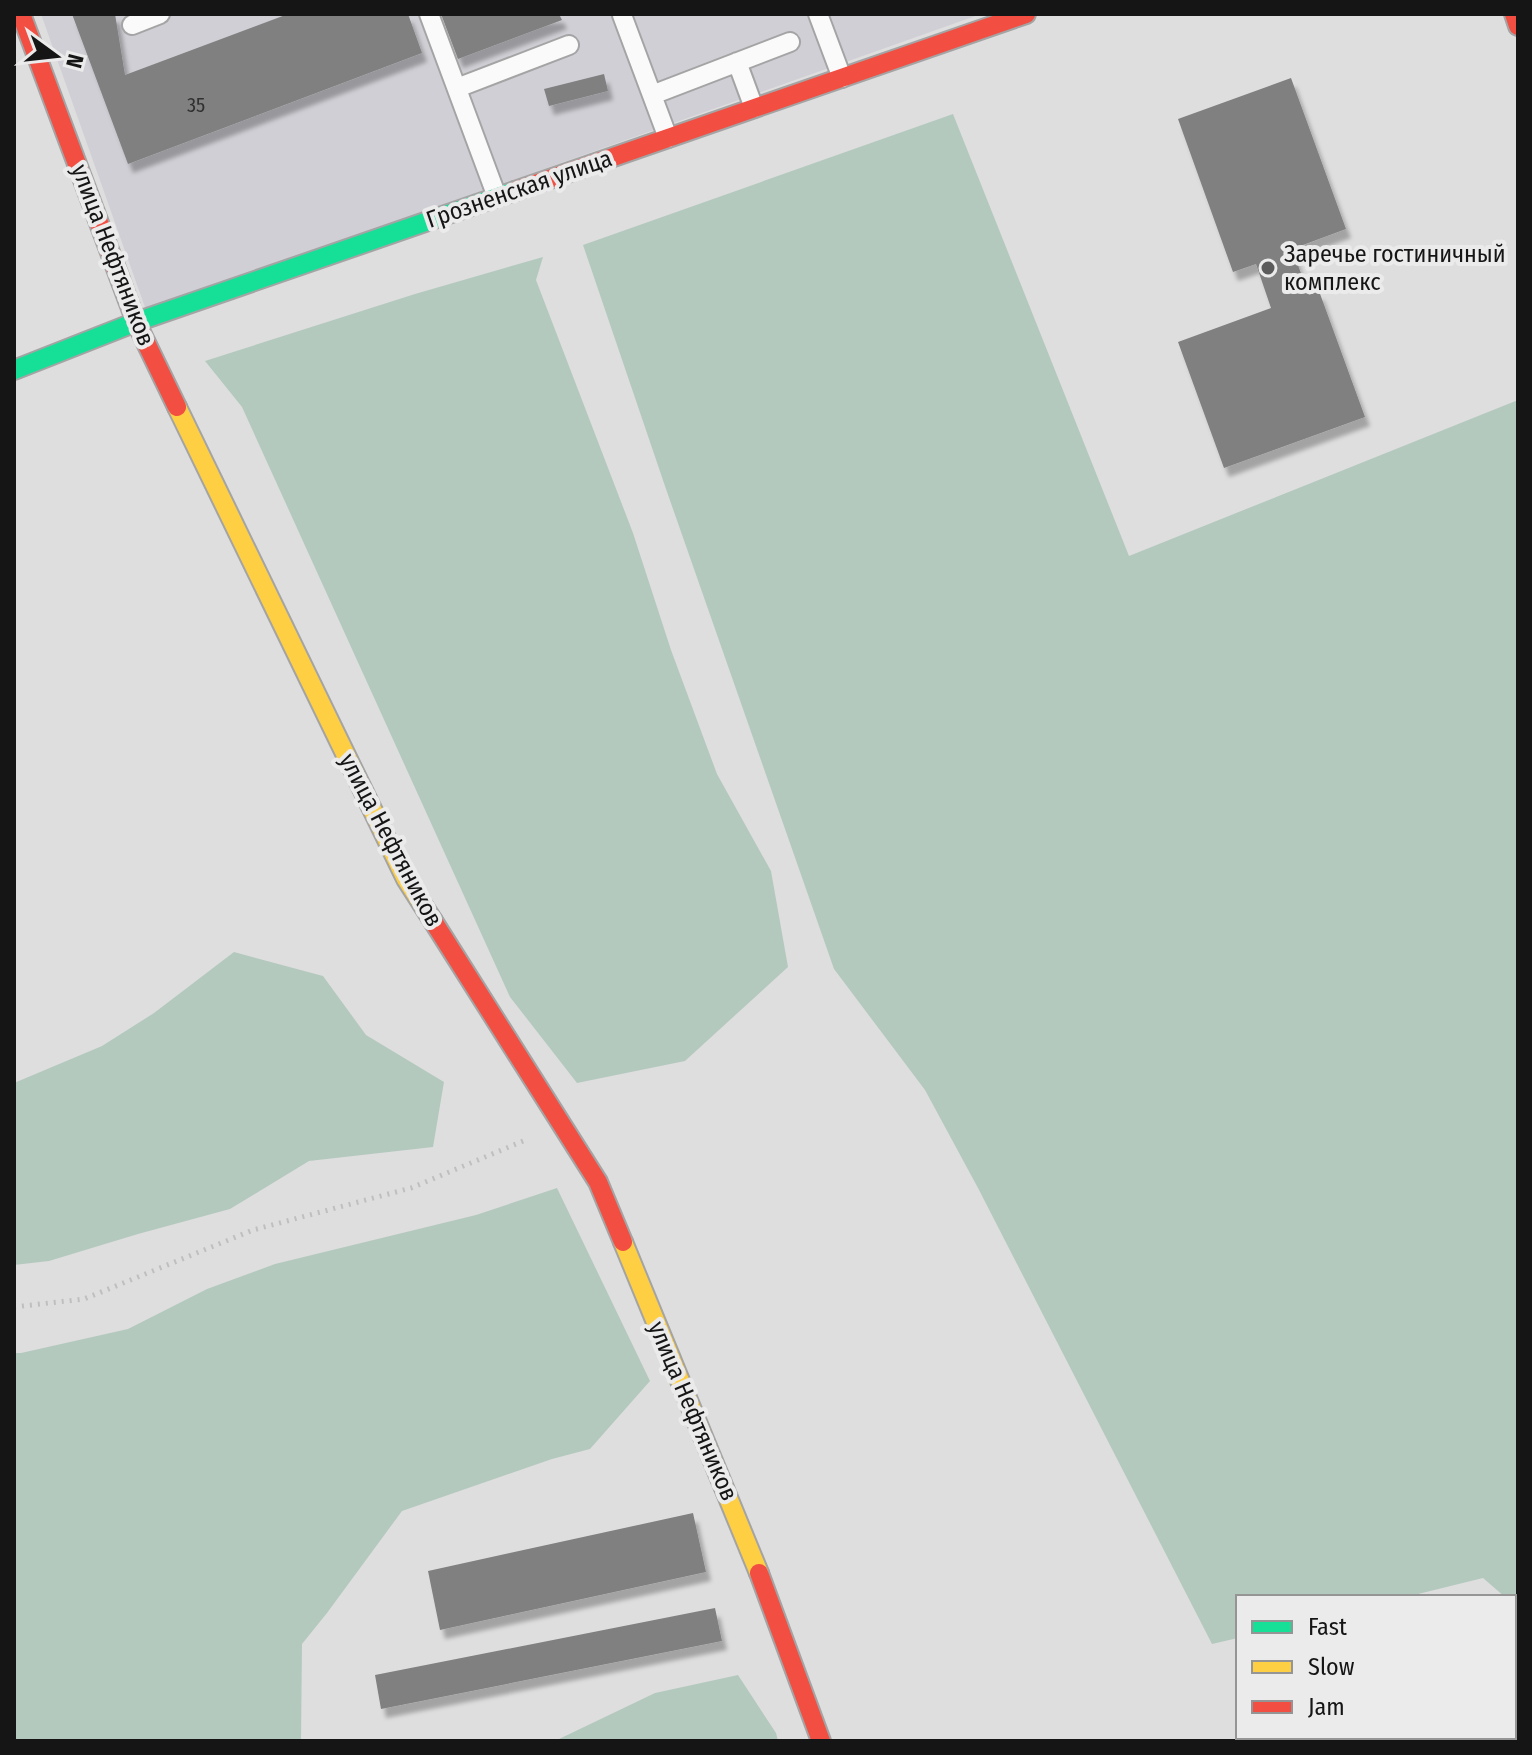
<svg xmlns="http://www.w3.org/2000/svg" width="1532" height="1755" viewBox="0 0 1532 1755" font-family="'Fira Sans Condensed',sans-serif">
<defs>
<filter id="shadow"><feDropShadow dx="5" dy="9" stdDeviation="2" flood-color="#0004"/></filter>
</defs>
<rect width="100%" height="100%" fill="#dededf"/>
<path fill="#cfcfd5" d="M41,14H981L146,310Z"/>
<path fill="#b4c9be" d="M953,114L1129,556L1518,400V1609L1514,1606V1597H1505L1483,1578L1406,1597H1238V1638L1212,1644L978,1188L925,1090L834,969L666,489L583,245Z
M543,257L536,280L633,533L671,650L717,774L771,871L788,967L685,1061L577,1083L510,997L242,407L205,361L415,294Z
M234,952L323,976L366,1035L444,1082L433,1147L309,1161L230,1209L138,1234L49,1261L14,1265V1083L102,1046L154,1013Z
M557,1188L650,1381L590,1449L552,1459L402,1511L327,1613L302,1644L301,1741H14V1353H21L128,1329L207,1289L275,1264L476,1215Z
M738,1675L776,1733L778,1741H543L559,1739L655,1693Z"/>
<path fill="#808080" filter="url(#shadow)" d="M72,14H115L125,75L288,14H408L422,53L128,164Z
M441,14H559L562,20L458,59Z
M604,74L608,91L549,106L544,89Z
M1291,78L1346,229L1292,249L1309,295L1319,291L1365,417L1224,468L1178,342L1271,308L1256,264L1233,272L1178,119Z
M693,1513L706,1572L440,1630L428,1571Z
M715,1608L722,1641L381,1709L375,1675Z"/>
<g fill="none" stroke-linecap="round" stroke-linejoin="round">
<g stroke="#a4a4a5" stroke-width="22">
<path id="lane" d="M429,14L497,197
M818,14L842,78
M622,15L668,138
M132,25L160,14
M737,62L754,108
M457,88L569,45
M652,95L790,42"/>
</g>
<g stroke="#a4a4a5" stroke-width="22">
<path id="fast" d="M14,370L136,322L515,191"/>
</g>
<g stroke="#a4a4a5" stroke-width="22">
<path id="slow" d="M177,407L406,879L433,921
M623,1242L759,1573"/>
</g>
<g stroke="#a4a4a5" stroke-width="22">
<path id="jam" d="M21,14L136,322L177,407
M1514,14L1518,26
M515,191L1026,14
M433,921L598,1182L623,1242
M759,1573L821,1741"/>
</g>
<path stroke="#bfbfbf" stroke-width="5" stroke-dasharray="2 6" stroke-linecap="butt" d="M14,1307L84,1299L253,1230L411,1188L528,1139"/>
<use href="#lane" stroke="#fafafa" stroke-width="18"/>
<use href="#fast" stroke="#16e098" stroke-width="18"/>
<use href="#slow" stroke="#ffcf43" stroke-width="18"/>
<use href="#jam" stroke="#f24e42" stroke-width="18"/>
</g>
<circle fill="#5b5b5c" stroke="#ebebec" stroke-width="3" cx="1268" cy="268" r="8"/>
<g text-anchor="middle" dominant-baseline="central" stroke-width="8" stroke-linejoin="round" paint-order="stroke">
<g font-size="20" fill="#303030">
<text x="196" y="105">35</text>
</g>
<g font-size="24" fill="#151516" stroke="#ebebec">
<text transform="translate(519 189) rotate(-19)">Грозненская улица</text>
<text transform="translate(113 255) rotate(69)">улица Нефтяников</text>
<text transform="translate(391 840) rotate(62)">улица Нефтяников</text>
<text transform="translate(693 1411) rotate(67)">улица Нефтяников</text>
</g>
<g font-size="24" fill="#151516" stroke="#ebebec" text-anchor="start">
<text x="1284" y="254">Заречье гостиничный<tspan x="1284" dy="28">комплекс</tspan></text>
</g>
</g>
<rect width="1532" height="1755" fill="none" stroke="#151516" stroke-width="32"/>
<rect x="1236" y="1595" width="280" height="144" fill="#ebebec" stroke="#959596" stroke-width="2"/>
<rect x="1252" y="1621" width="40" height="12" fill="#16e098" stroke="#959596" stroke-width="2"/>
<text x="1308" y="1635" font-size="24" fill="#151516">Fast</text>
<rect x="1252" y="1661" width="40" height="12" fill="#ffcf43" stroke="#959596" stroke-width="2"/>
<text x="1308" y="1675" font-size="24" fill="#151516">Slow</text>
<rect x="1252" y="1701" width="40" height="12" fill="#f24e42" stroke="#959596" stroke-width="2"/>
<text x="1308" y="1715" font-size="24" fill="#151516">Jam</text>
<g transform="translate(56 56) rotate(105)" stroke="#ebebec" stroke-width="6" paint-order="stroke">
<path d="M0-6L14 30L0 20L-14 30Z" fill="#151516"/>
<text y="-12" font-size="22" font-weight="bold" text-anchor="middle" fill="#151516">N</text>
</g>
</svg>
